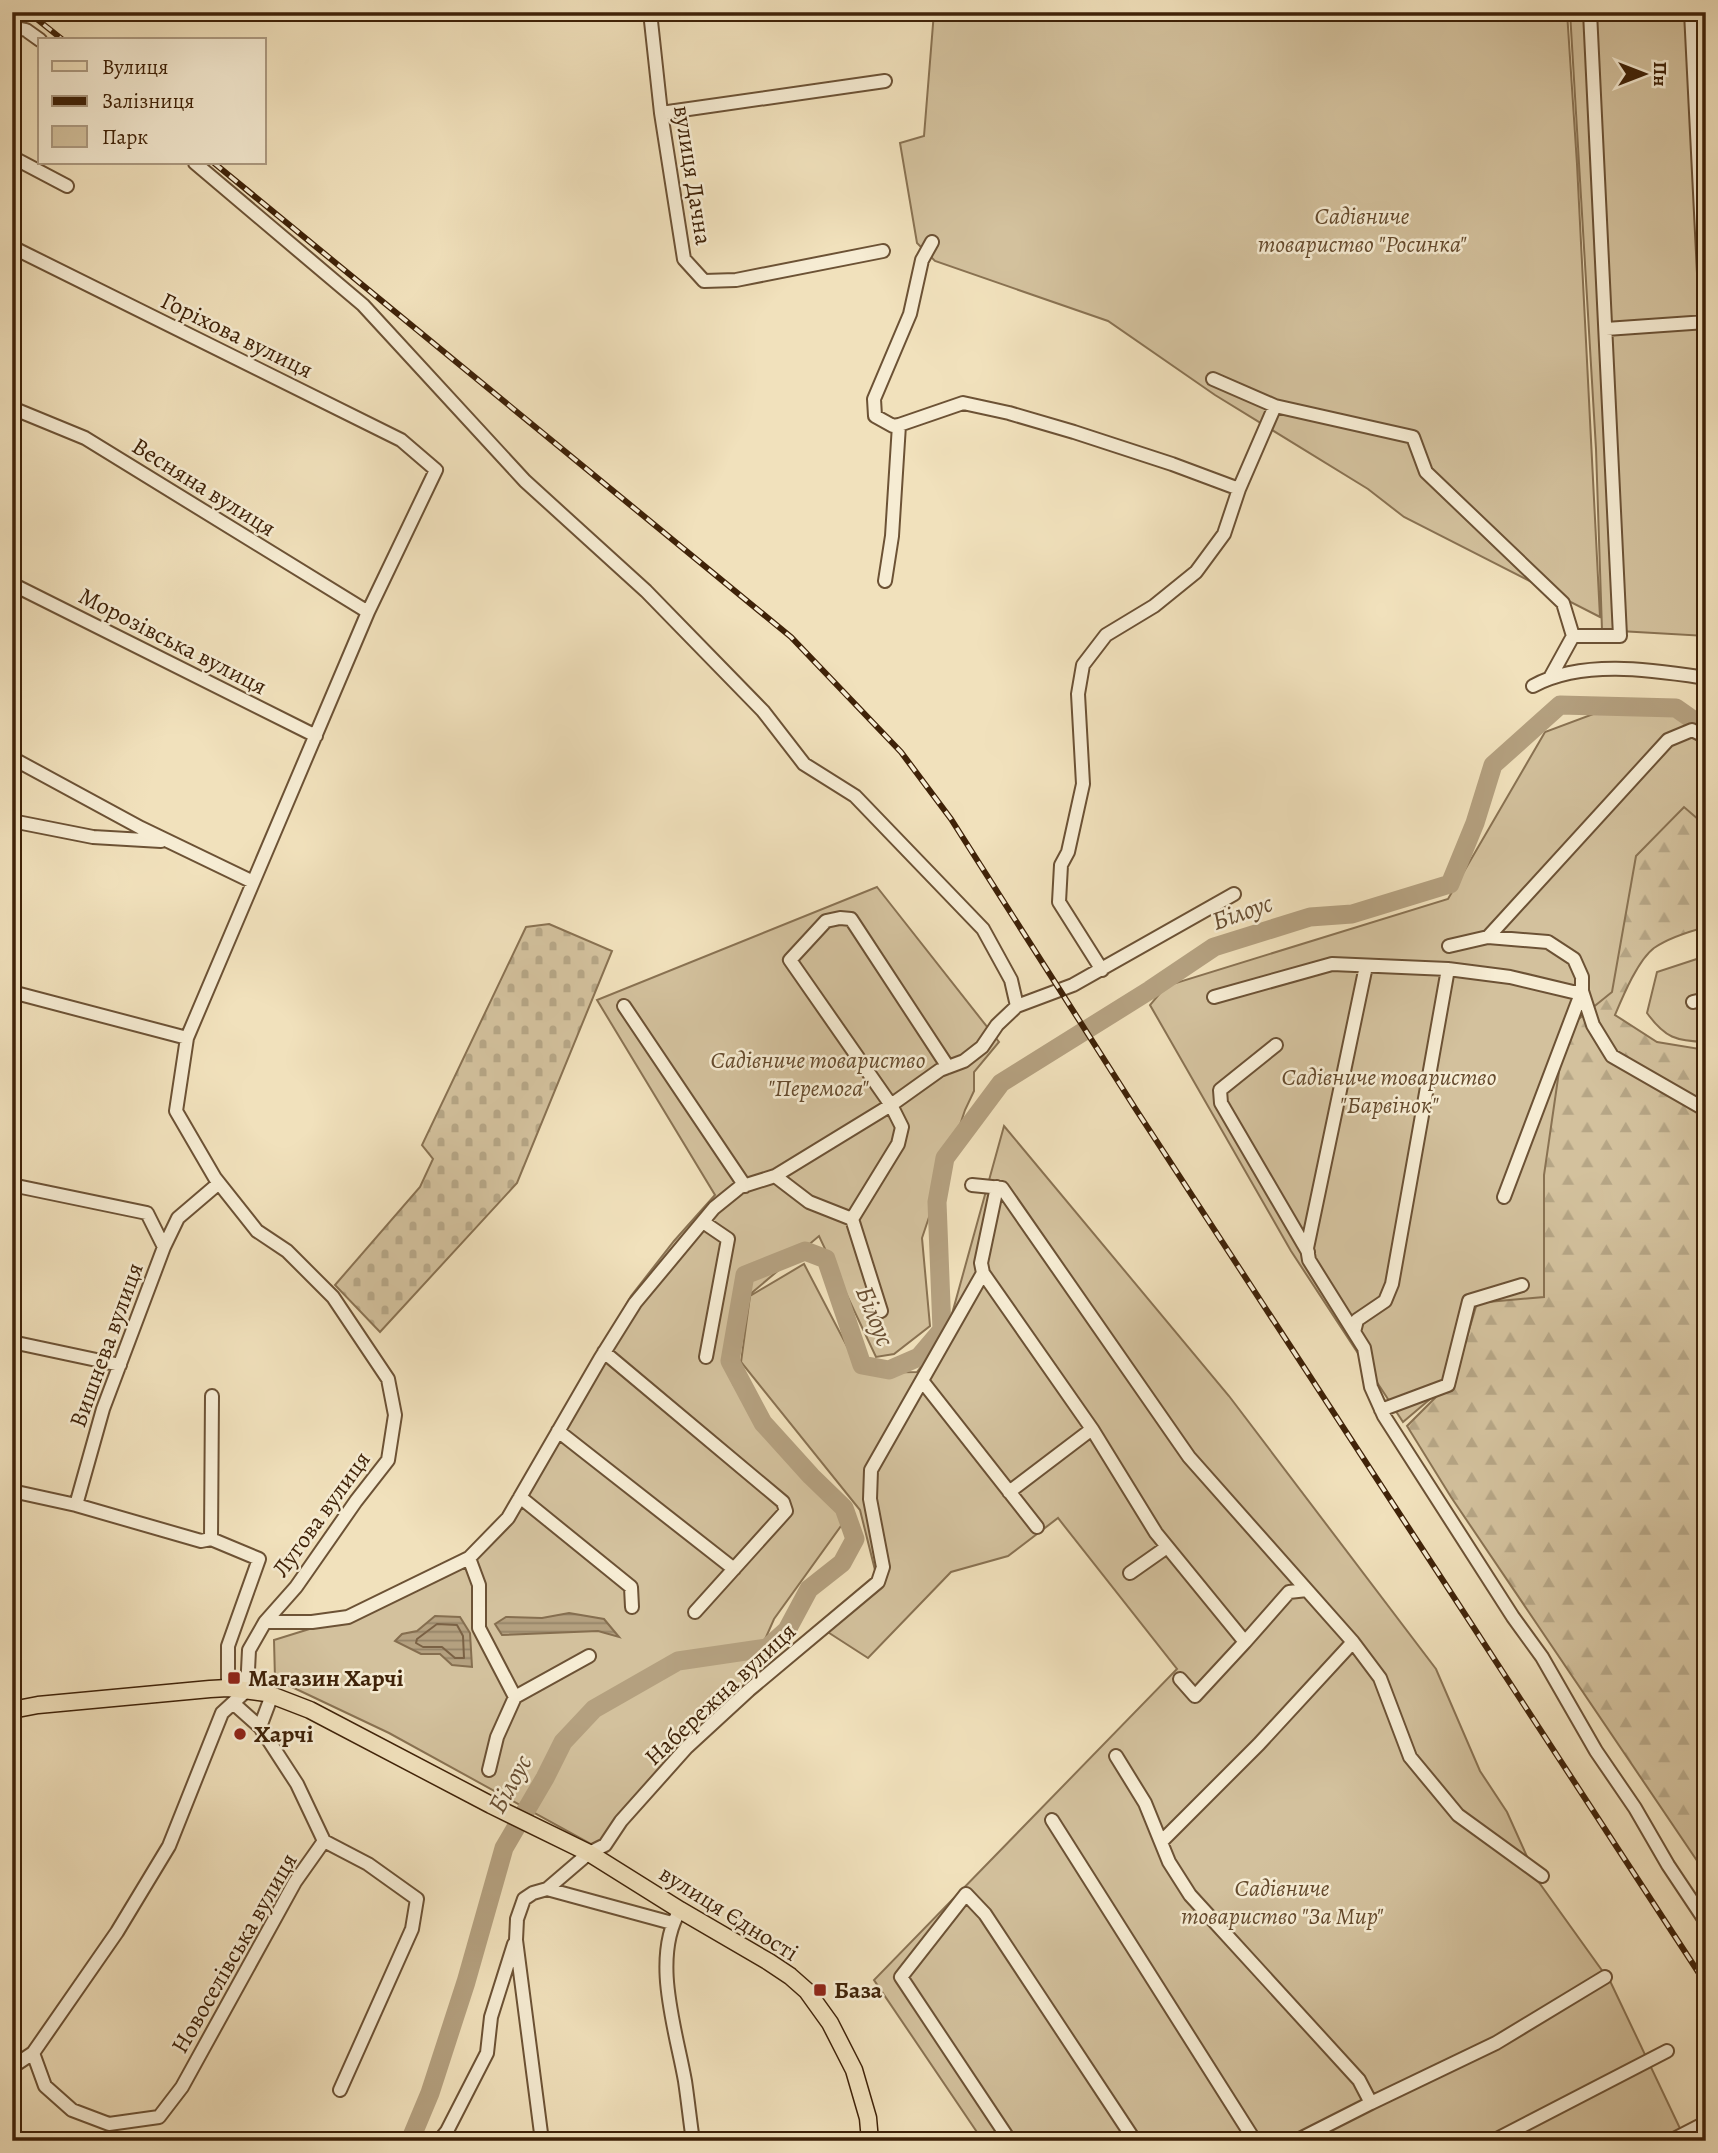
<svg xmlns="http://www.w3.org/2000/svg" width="1718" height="2153" viewBox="0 0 1718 2153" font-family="Alegreya,serif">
<defs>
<pattern id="forest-firs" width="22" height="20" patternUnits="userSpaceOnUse" patternTransform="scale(1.75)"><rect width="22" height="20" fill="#d3c19d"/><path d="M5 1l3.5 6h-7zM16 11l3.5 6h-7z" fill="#b6a686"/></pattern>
<pattern id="cemetery-stones" width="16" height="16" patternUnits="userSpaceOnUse" patternTransform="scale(1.75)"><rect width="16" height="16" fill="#d3c19d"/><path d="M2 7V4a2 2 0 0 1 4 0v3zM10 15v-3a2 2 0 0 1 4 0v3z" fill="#b6a686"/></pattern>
<pattern id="water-rules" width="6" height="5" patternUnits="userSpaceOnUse" patternTransform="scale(1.75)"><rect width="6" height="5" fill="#b4a07f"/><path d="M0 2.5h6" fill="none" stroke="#948266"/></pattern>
</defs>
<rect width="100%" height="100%" fill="#f1e1bc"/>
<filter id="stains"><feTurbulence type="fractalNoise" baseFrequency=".00286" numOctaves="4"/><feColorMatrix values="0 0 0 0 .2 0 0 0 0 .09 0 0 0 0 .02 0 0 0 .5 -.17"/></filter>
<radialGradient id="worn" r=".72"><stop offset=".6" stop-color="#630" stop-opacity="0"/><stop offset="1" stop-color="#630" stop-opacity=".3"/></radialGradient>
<path fill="url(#forest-firs)" stroke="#897252" stroke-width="2" d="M1685,806L1706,822V927C1691,931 1667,939 1654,948C1638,960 1623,996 1615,1015L1657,1042L1706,1050V1874L1451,1497L1407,1426L1455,1378L1451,1357L1635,855Z"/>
<path fill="url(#cemetery-stones)" stroke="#897252" stroke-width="2" d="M549,924L612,951L517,1183L380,1332L335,1285L420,1187L433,1159L422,1145L526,927Z"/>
<path fill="#d3c19d" stroke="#897252" stroke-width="2" d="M934,12H1567L1577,164L1600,617L1404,517L1368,489L1215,395L1108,321L935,261L917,243L900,143L924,136Z
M1570,12H1706V636L1602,630L1596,449Z
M1620,704L1676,712L1692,730L1706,740V826L1684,807L1636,856L1612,992L1565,1030L1544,1175V1297L1477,1303L1455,1378L1403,1422L1291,1251L1150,1005L1166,986L1448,899L1545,732Z
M877,887L999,1042L974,1072V1091L965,1110L922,1238L930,1326L894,1354L876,1357L819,1236L735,1307L728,1351L733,1384L796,1463L846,1519L774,1619L744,1687L662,1765L598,1848L389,1733L275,1679L274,1640L348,1617L492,1542L631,1296L674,1241L715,1195L597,1000Z
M1706,956V1042C1676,1041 1665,1038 1647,1013L1657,972Z
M1004,1126L1229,1396L1436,1669L1480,1771L1507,1812L1538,1881L1611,1983L1686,2141H983L874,1980L1177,1669L1058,1518L1008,1556L951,1572L868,1658L823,1629L878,1582L860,1510L741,1362L750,1296L804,1264L861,1373L917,1372L947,1332Z"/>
<path fill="url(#water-rules)" stroke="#856e4f" stroke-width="2" d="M569,1613L604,1619L619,1637L598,1631L502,1635L495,1624L506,1617L542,1618Z
M435,1616L460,1617L470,1633L472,1667L452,1665L440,1654H421L395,1641L402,1634L417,1631Z"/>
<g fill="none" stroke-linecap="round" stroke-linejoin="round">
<path stroke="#7a6144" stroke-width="2" d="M437,1624L457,1625L463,1636L464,1658H455L442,1647H423L416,1643L417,1639Z"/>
<path stroke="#b4a07f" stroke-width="19" d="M408,2141L412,2136L430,2093L466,1982L504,1848L545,1778L563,1742L594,1709L678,1661L767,1648L787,1630L809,1589L842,1563L855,1539L844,1508L811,1476L763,1423L730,1361L745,1275L805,1251L826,1259L862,1365L889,1370L919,1357L942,1330L937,1202L945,1158L1001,1083L1150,990L1214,947L1310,917L1352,914L1450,884L1475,823L1493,765L1560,705L1676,708L1706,729"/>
<g stroke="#6c5235" stroke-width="16">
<path id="minor" d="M342,12L345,14L365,12
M650,12L661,113L684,259L704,281L736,280L883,251
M1691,12L1706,313
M12,27L26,30L40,40
M661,113L885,81
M12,157L67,186
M195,163L363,305L525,481L646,591L763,711L804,764L855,796L983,929L1011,980L1017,1006
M932,242L922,260L910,314L874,399L875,416L893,426L899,425L963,403L1009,413L1074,432L1172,464L1239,489
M12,247L401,440L436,470L368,612L187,1038L176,1111L215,1178L257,1231L287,1251L333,1297L388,1379L395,1415L388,1460L356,1501L296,1587L265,1622
M1606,329L1706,322
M1213,379L1275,406L1413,437L1426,472L1563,603L1573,636
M12,408L85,438L368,612
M885,581L892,536L899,425
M12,584L316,736
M1551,676L1573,636H1620L1590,12
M1533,686C1583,659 1652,670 1706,678
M12,758L141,828L253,882
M12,821L93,837L161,841
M1488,937L1668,740L1692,730L1706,737
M1449,946L1488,937L1548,942L1574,959L1582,977V991L1593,1025L1612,1056L1706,1110
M1366,966L1307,1248L1309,1260L1364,1348L1371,1387L1384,1416L1513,1617L1542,1657L1596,1751L1635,1808L1668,1865L1706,1922
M1102,970L1059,902L1061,865L1068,852L1083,784L1078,694L1083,665L1106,635L1154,606L1196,572L1224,534L1239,489L1275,406
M12,992L187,1038
M1214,997L1332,964L1448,969L1510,977L1573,992L1582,991
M1693,1002L1706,999
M624,1006L745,1186
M1276,1045L1220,1090L1221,1103L1308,1252
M775,1176L809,1202L852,1219
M12,1185L147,1213L164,1247
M972,1185L1002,1188L1189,1457L1353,1642L1380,1678L1410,1757L1458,1815L1542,1876
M997,1187L981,1263L983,1273L1092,1429L1156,1533L1245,1642L1289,1592L1307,1590
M1504,1197L1582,991
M703,1222L728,1239L706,1357
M881,1311L852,1219L898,1144L902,1127L891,1105L790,960L826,921L840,918L851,919L948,1067
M1354,1332L1357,1320L1385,1301L1392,1284L1448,969
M12,1342L120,1365
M604,1352L783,1502L786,1511L695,1612
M923,1382L1037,1527
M1381,1410L1448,1385L1469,1301L1522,1285
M558,1431L734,1569
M12,1491L76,1505L201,1541L211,1539L212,1396
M1009,1492L1092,1429
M520,1497L631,1587L632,1607
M76,1505L103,1409L164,1247L178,1218L219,1183
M211,1539L259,1559L228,1646V1688
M469,1558L479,1585V1628L515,1697L497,1737L489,1770
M1130,1573L1167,1547
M1180,1679L1195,1696L1245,1642
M272,1695L260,1727L297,1784L324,1841L368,1864L417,1899L412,1929L340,2090
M515,1697L589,1656
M233,1703L260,1727
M1116,1756L1145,1803L1169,1862L1190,1895L1359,2080L1371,2103L1296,2141
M1052,1820L1255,2141
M1161,1842L1259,1744L1353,1642
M547,1889L672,1923
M680,1910C651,1958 676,2030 685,2081C688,2101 690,2121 693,2141
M33,2053L45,2086L72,2110L109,2124L159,2117L182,2087L295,1882L324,1841
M12,2067L33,2053L117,1932L169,1846L222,1713L247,1690L249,1650L265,1622H312L348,1617L469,1558L508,1518L600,1359L635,1303L714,1208L740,1187L775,1176L891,1105L940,1070L964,1061L982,1047L997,1025L1017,1006L1073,985L1234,894
M1371,2103L1496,2043L1605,1977
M439,2141L447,2131L487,2053L491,2017L514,1944
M542,2141L516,1940L517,1919L524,1899L533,1893L547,1889L589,1853L605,1845L621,1821L687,1747L749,1690L878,1582L883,1567L870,1499L871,1470L983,1273
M1010,2141L901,1977L966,1894L985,1914L1135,2141
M1493,2141L1667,2051
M1670,2141L1705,2123"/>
</g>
<g stroke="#3f2208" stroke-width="19">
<path id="major" d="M12,1710L38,1705L210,1689L228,1688L266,1693L310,1710L491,1805L589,1853L680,1910L769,1962L790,1976L807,1991L830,2023L854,2070L868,2118L870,2141"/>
</g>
<use href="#minor" stroke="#f6ecd3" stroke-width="12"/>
<use href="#major" stroke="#f1e1bc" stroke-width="16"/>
<g stroke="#3f2208" stroke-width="6">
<path id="rail" d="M28,12L63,40
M214,163L791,637L901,752L951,819L1135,1108L1706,1984"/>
</g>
<use href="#rail" stroke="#f6ecd3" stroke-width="3.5" stroke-dasharray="10" stroke-linecap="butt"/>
</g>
<g fill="#8f2418" stroke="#f6ecd3" stroke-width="2.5">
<rect x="227" y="1671" width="14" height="14" rx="3.5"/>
<circle cx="240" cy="1734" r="7"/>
<rect x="813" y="1983" width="14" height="14" rx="3.5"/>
</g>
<g text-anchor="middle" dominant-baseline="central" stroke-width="5" stroke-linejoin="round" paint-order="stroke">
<g font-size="24" fill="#3f2208" stroke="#f6ecd3">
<text transform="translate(693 175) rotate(81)">вулиця Дачна</text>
<text transform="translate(237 335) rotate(26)">Горіхова вулиця</text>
<text transform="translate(204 487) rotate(32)">Весняна вулиця</text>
<text transform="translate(173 641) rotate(27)">Морозівська вулиця</text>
<text transform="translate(106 1345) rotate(-70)">Вишнева вулиця</text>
<text transform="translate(321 1514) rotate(-54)">Лугова вулиця</text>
<text transform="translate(720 1694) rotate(-43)">Набережна вулиця</text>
<text transform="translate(729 1913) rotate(32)">вулиця Єдності</text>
<text transform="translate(234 1953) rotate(-60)">Новоселівська вулиця</text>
</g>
<g font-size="24" font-style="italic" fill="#644a2d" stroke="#f6ecd3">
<text x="1362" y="216">Садівниче<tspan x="1362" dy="28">товариство "Росинка"</tspan></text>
<text x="818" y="1060">Садівниче товариство<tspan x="818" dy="28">"Перемога"</tspan></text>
<text x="1389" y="1077">Садівниче товариство<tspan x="1389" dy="28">"Барвінок"</tspan></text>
<text x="1282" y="1888">Садівниче<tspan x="1282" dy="28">товариство "За Мир"</tspan></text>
</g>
<g font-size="24" font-weight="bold" fill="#3f2208" stroke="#f6ecd3" text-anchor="start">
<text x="248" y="1678">Магазин Харчі</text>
<text x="254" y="1734">Харчі</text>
<text x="834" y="1990">База</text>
</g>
<g font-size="26" font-style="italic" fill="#684e32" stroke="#f6ecd3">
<text transform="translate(1242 912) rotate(-19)">Білоус</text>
<text transform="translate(875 1316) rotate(68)">Білоус</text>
<text transform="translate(510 1784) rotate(-61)">Білоус</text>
</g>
</g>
<rect width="1718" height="2153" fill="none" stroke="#f1e1bc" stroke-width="42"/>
<rect x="14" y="14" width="1690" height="2125" fill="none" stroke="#3f2208" stroke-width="3.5"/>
<rect x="21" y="21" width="1676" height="2111" fill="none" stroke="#3f2208" stroke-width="2"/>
<rect x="38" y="38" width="228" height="126" fill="#f6ecd3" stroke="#ad9b82" stroke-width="2"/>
<rect x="52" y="61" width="35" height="10" fill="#f1e1bc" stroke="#ad9b82" stroke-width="2"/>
<text x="102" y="74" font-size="21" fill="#3f2208">Вулиця</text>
<rect x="52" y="96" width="35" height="10" fill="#3f2208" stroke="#ad9b82" stroke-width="2"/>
<text x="102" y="108" font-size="21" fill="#3f2208">Залізниця</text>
<rect x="52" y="126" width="35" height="21" fill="#d3c19d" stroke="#ad9b82" stroke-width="2"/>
<text x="102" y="144" font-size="21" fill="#3f2208">Парк</text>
<g transform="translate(1644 74) rotate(90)" stroke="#f6ecd3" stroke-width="5" paint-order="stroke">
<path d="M0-5L12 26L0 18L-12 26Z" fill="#3f2208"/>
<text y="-10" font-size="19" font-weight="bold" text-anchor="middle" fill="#3f2208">Пн</text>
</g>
<rect width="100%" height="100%" filter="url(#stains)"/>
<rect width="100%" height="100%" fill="url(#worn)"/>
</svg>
